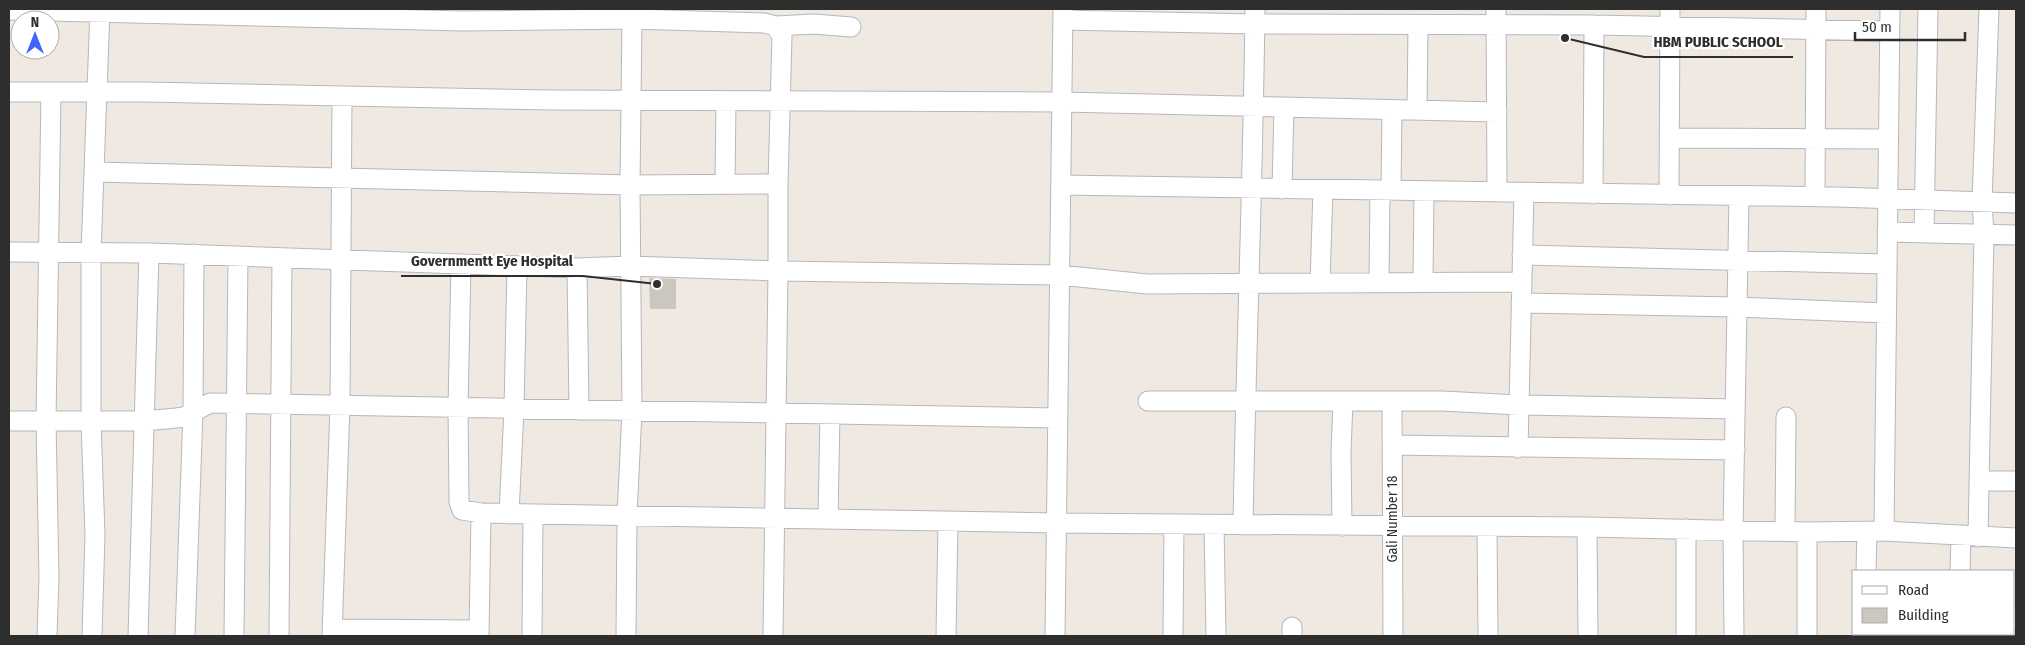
<svg xmlns="http://www.w3.org/2000/svg" width="2025" height="645" viewBox="0 0 2025 645" font-family="'Fira Sans Condensed',sans-serif">
<rect width="100%" height="100%" fill="#efe9e1"/>
<path fill="#cbc7bf" d="M649,278L676,279V309H650Z"/>
<g fill="none" stroke-linecap="round" stroke-linejoin="round">
<g stroke="#b4b7c1" stroke-width="21">
<path id="minor" d="M1496,9L1497,192
M9,10L463,21L632,19L764,23L776,26L782,37L778,184V271L773,636
M1063,20L1255,24L1594,25L1889,31
M776,26L814,24L851,27
M9,92H146L551,100L1062,102L1497,112
M1417,110L1418,25
M1669,138L1888,139
M94,172L630,185L778,184
M725,184L726,101
M1061,185L1837,197L2016,203
M1282,189L1284,107
M1391,191L1392,110
M1593,194L1594,25
M1669,195L1670,9
M1815,197L1816,9
M1887,232L2016,235
M1924,233L1928,9
M9,252L149,253L577,268L630,266L778,271L1060,275L1147,284L1522,282
M1522,255L1886,264
M461,264L458,408L459,502L462,510L481,513L1056,523L1587,527L1807,532L1884,531L2016,538
M577,268L579,410
M1379,282L1380,190
M1423,282L1424,191
M1320,283L1323,190
M1521,303L1736,307L1886,313
M1148,401H1442L1519,405L1735,409
M1392,401L1393,636
M9,421H144L176,418L184,417L210,403L1058,418
M1393,445L1735,450
M1518,448L1524,193
M1979,481H2016
M509,514L514,409L517,266
M828,519L830,414
M1214,525L1216,636
M1243,525C1246,353 1253,181 1255,9
M1342,526L1341,452L1343,401
M1487,527L1488,636
M1587,527L1588,636
M1785,531L1786,417
M1884,531L1890,9
M1807,532V636
M1978,537L1984,234L1982,201L1989,9
M1866,571L1867,531
M1960,571L1961,536
M2014,619L2016,618
M1292,627V636
M332,629L479,630
M47,636L49,578L46,421L51,92
M92,636L95,535L91,421V253L100,9
M138,636L149,253
M185,636L193,412L194,254
M234,636L238,256
M279,636L282,258
M332,636L340,405L342,96
M479,636L481,513
M532,636L533,514
M626,636L627,516L632,411L630,185L632,19
M946,636L948,521
M1055,636L1063,9
M1173,636L1174,524
M1686,636V529
M1734,636L1733,530L1739,196
M1971,636L1977,634"/>
</g>
<use href="#minor" stroke="#fff" stroke-width="19"/>
</g>
<g text-anchor="middle" dominant-baseline="central" stroke-width="4.5" stroke-linejoin="round" paint-order="stroke">
<g font-size="14" fill="#2e2e2e" stroke="#fff">
<text transform="translate(1392 519) rotate(-90)">Gali Number 18</text>
</g>
</g>
<path fill="none" stroke="#2e2e2e" stroke-width="2" d="M1565 38L1644 57H1793M657 284L583 276H401"/>
<g fill="#2e2e2e" stroke="#fff" stroke-width="2">
<circle cx="1565" cy="38" r="5"/>
<circle cx="657" cy="284" r="5"/>
</g>
<g font-size="15" text-anchor="middle" font-weight="bold" fill="#2e2e2e" stroke="#fff" stroke-width="4.5" stroke-linejoin="round" paint-order="stroke">
<text x="1718" y="47">HBM PUBLIC SCHOOL</text>
<text x="492" y="266">Governmentt Eye Hospital</text>
</g>
<rect width="2025" height="645" fill="none" stroke="#2e2e2e" stroke-width="20"/>
<rect x="1852" y="570" width="162" height="65" fill="#ffffff" stroke="#ababab"/>
<rect x="1862" y="586" width="25" height="8" fill="#ffffff" stroke="#ababab"/>
<text x="1898" y="595" font-size="15" fill="#2e2e2e">Road</text>
<rect x="1862" y="608" width="25" height="15" fill="#cbc7bf" stroke="#ababab"/>
<text x="1898" y="620" font-size="15" fill="#2e2e2e">Building</text>
<g transform="translate(35 35)"><circle r="24" fill="#ffffff" stroke="#ababab"/>
<path d="M0-4L9 19L0 12L-9 19Z" fill="#4264fb"/>
<text y="-8" font-size="14" font-weight="bold" text-anchor="middle" fill="#2e2e2e">N</text>
</g>
<path d="M1855 32v8h110v-8" fill="none" stroke="#2e2e2e" stroke-width="2.5"/>
<text x="1862" y="32" font-size="15" fill="#2e2e2e" stroke="#ffffff" stroke-width="4" paint-order="stroke">50 m</text>
</svg>
